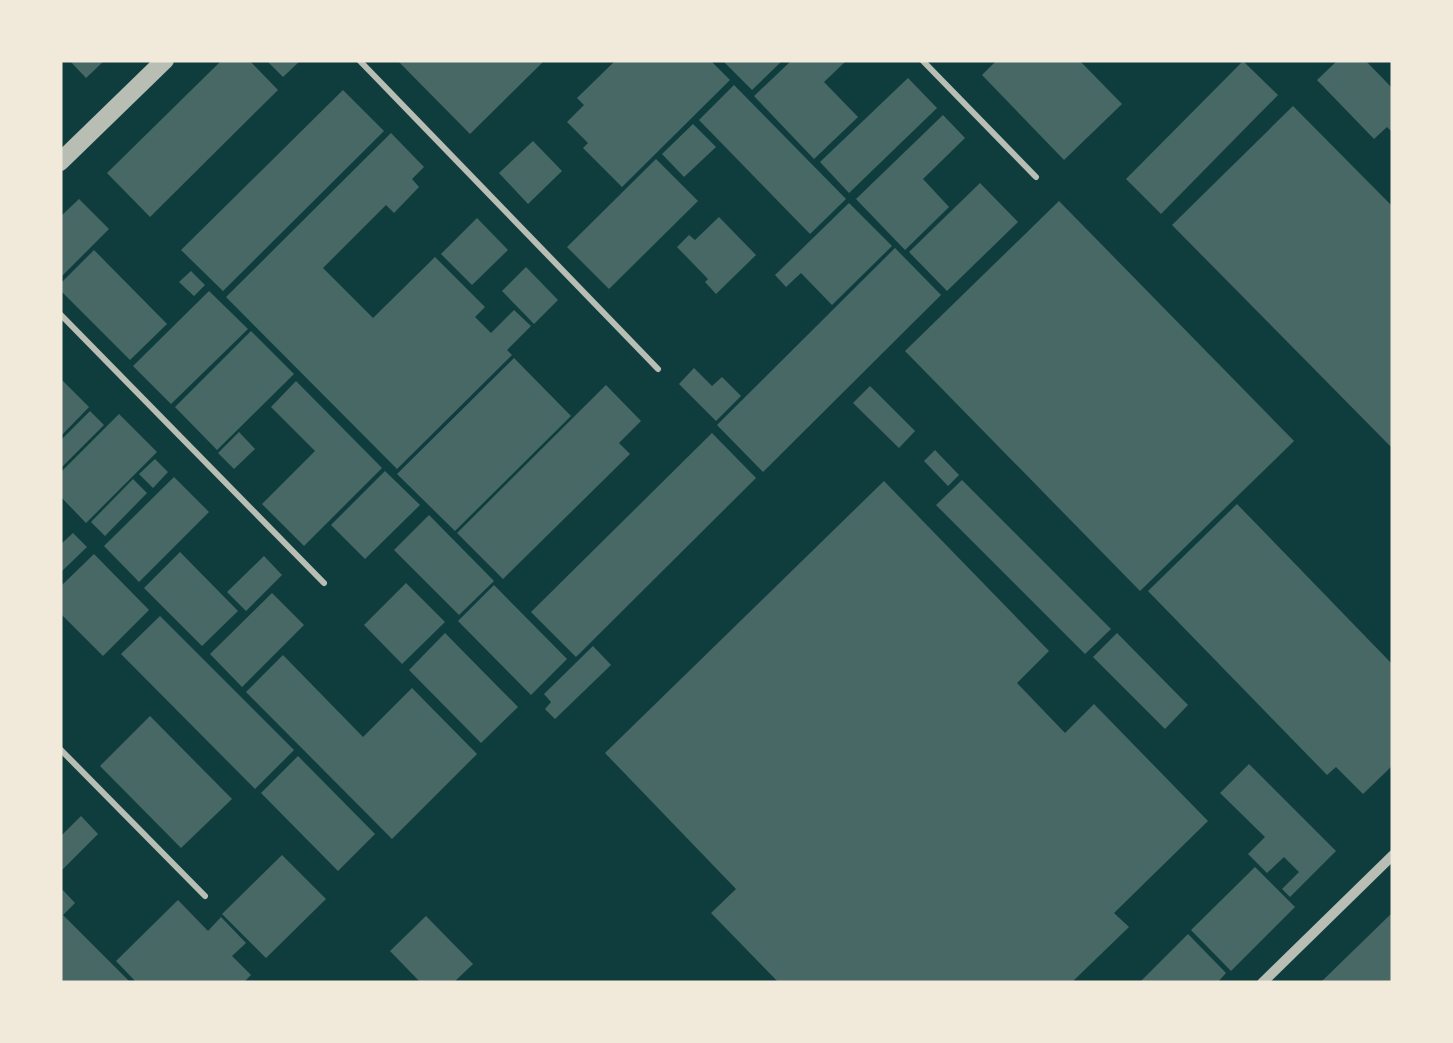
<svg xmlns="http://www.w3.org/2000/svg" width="1453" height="1043" viewBox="0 0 1453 1043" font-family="Spectral,serif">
<rect width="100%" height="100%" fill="#0f3d3e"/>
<path fill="#486865" d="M69,60H105L86,78Z
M222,60H249L278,90L150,217L107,173Z
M266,60H301L283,77Z
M397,60H545L470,134Z
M616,60H710L730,80L622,187L583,148L588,143L567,122L584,105L577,98Z
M722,60H783L752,90Z
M792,60H847L824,82L858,117L814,159L754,96Z
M997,60H1079L1122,104L1064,160L982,75Z
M1338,60H1365L1393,89V133L1387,127L1374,139L1317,80Z
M1243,61L1278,95L1161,214L1126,179Z
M908,78L937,108L849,193L820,162Z
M734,85L846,199L810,234L699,120Z
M343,90L384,131L223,291L181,250Z
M1293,106L1393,207V449L1172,225Z
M943,115L965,138L923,179L949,207L905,250L856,199Z
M693,124L716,147L684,177L662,154Z
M391,133L424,167L412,179L419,187L394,213L386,205L323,268L373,318L435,257L485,307L475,317L491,333L514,310L531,326L507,350L512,355L397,469L226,297Z
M533,141L562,171L528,204L499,173Z
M656,159L698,201L609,289L567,247Z
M980,183L1018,222L947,291L909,252Z
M79,199L109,229L60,278V217Z
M1059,201L1294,441L1140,591L905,351Z
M849,203L892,246L832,305L801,273L786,287L775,275Z
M719,217L756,255L716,294L705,282L708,279L677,247L689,235L695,240Z
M477,218L508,250L472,285L441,254Z
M895,248L941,295L763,472L717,425Z
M94,250L167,324L130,360L60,290V284Z
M526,267L558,300L534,324L502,291Z
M191,271L205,285L194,296L179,282Z
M209,291L248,329L171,404L133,366Z
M251,331L294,374L217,450L175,407Z
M514,358L571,416L455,531L397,474Z
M694,368L712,386L722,377L741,396L716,421L679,384Z
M60,378L89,407L60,437Z
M296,381L382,468L304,546L262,504L315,451L271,407Z
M606,385L641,421L619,443L630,454L503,579L457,533Z
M870,386L915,431L899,448L853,403Z
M90,411L104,425L60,469V441Z
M119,414L157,452L86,523L60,496V473Z
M239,432L255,449L234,469L218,453Z
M712,433L756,478L576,657L531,612Z
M935,450L959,475L948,486L924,461Z
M155,459L168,472L153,488L139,474Z
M385,471L420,505L365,559L331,525Z
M174,477L209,512L139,582L104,546Z
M133,479L147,493L105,536L91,522Z
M962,480L1111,629L1085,654L936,505Z
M884,481L1049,651L1017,683L1065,733L1094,704L1208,821L1114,913L1129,927L1071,983H779L711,913L736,889L605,753Z
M1237,504L1393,665V765L1363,794L1336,767L1327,775L1148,591Z
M429,515L494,581L459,615L394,550Z
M73,533L87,547L60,573V545Z
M180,552L238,611L202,646L144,588Z
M94,554L149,610L103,656L60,613V587Z
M264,556L282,575L246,611L227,592Z
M406,583L445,622L402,664L364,625Z
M494,585L567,659L531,695L458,621Z
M272,593L304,625L242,687L210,654Z
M160,616L294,750L255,789L121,654Z
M445,633L518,707L481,743L409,670Z
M1117,633L1188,705L1165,729L1093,657Z
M593,646L611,665L555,719L545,709L551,702L544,694Z
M283,655L363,737L412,688L477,754L392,839L246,692Z
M150,716L232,799L181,848L100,766Z
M298,756L375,834L338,871L261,793Z
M1249,764L1336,851L1290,897L1282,889L1299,872L1284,857L1267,873L1248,854L1265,837L1220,793Z
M81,816L98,834L60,872V837Z
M282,855L326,899L266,958L222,914Z
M1255,867L1295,907L1231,971L1191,930Z
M60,887L75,903L63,915L131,983H60Z
M178,900L208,931L221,917L246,943L232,956L251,975L243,983H137L116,961Z
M1393,912V983H1320Z
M426,916L473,964L453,983H421L390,951Z
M1188,934L1226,973L1217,983H1139Z"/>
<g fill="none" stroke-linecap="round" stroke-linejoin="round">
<path stroke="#b8beb3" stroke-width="6" d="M359,60L658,369
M922,60L1036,177
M60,314L324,583
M60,749L205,896"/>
<path stroke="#b8beb3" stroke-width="10" d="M1262,983L1393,855"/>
<path stroke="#b8beb3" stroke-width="18" d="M60,162L165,60"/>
</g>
<rect width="1453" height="1043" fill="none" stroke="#f1e9da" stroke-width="125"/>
</svg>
